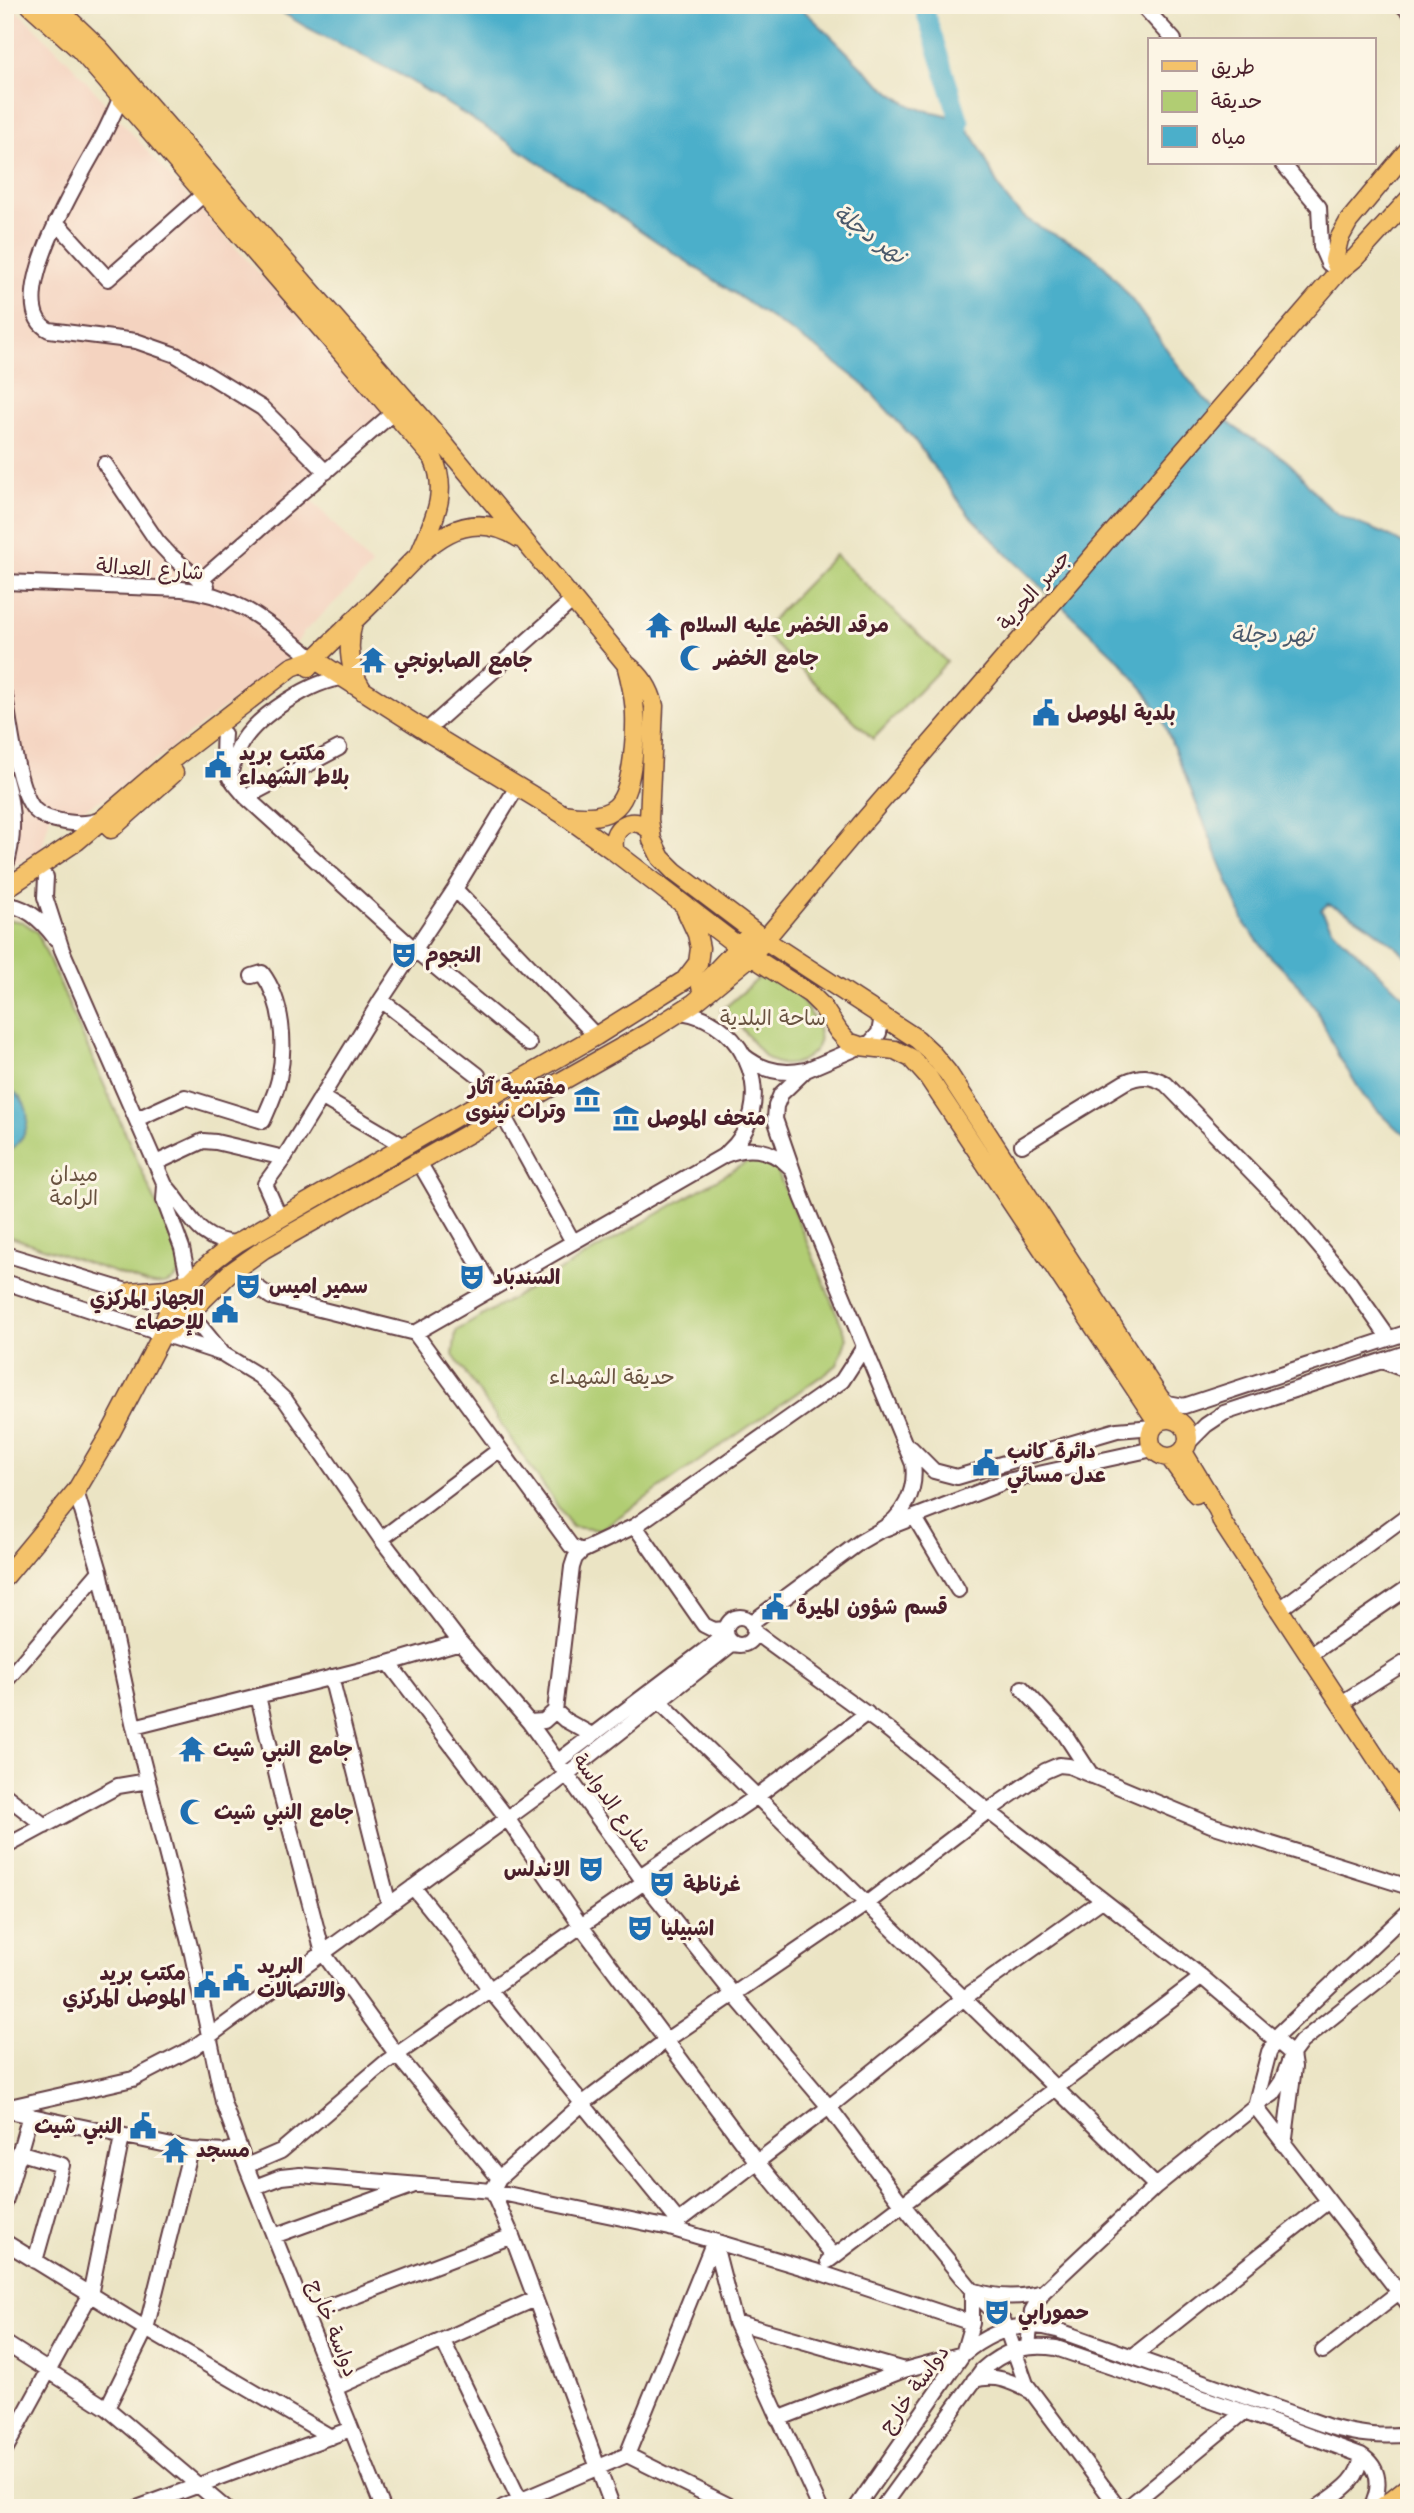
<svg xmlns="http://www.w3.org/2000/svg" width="1414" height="2513" viewBox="0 0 1414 2513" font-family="'Shantell Sans','Playpen Sans Arabic',sans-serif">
<rect width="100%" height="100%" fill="#fcf5e5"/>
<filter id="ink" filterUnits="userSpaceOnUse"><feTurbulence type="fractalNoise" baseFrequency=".0143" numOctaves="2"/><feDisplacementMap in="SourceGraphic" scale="14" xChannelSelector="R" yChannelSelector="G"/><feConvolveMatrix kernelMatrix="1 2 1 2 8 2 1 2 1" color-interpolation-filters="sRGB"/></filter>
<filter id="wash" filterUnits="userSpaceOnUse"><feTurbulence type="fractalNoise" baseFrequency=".00686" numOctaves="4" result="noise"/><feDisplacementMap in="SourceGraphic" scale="28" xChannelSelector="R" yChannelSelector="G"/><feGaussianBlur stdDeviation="1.57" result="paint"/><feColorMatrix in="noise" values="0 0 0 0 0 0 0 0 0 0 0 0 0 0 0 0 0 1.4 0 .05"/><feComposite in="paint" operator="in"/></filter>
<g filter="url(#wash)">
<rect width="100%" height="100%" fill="#ebe4c4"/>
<path fill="#f4d3c0" d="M5,5H9L23,16L69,62L173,180L388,412L300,487L372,566L303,633L285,661L107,797L76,813H51L41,851L5,869Z"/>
<path fill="#b1cd73" stroke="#7e764f" stroke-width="2" d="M835,555L947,662L873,739L761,631Z
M5,919L23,922L37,932L177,1251L183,1267C172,1287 160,1287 140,1281L5,1235Z
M773,966C786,981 824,1022 819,1042C817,1051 808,1057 801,1061C758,1080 747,1016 721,1011Z
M754,1158L776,1168L847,1338L837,1365L600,1530L572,1527L453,1355L456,1331Z"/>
<path fill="#4bafca" stroke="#4a677a" stroke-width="2" d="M270,5H797C835,36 866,78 908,104C924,114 947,110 962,124C989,148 989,189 1023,216C1046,235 1077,240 1099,261C1148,310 1179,383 1233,426C1251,440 1273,448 1290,464C1307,479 1317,501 1338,514C1361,527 1386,531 1409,548V958C1385,938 1358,915 1328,904L1321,910L1333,930L1409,1001V1136L1396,1128L1365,1098L1338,1055L1317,1011L1296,982L1267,953L1245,924L1163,721L1146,692L1121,662L1010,557L969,515L913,438L863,384L819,350L499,136L401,75L306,27Z
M5,1087C37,1100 33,1139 5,1153Z"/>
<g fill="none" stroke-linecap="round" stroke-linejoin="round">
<path stroke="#4bafca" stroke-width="19" d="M923,5L960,122L955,148"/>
</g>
</g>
<g filter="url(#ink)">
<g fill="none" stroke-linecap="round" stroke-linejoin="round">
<g stroke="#623d42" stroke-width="18">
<path id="minor" d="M1142,5L1174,40
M1402,5L1409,11
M121,97C114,112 108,127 100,141C82,174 0,305 49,330L136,341L176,355L262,408L326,472
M1282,163L1319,207L1321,247L1328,263L1338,271
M56,222L108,279L205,193
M105,464L157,541L170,555L207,586
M201,580L394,412
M5,582L182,589C239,595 270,625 314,659
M5,696C10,724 17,791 35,810C43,818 55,820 65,822C77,824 90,824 102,819
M426,731L573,600
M224,734C221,767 225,773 246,797L415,950L529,1044
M230,778C232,765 235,753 242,742C259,715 312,680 344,678
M5,779C14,809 15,839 5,869
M246,797L339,748
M46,877L45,897L62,950L165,1185C190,1211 195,1242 237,1243
M455,889L596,1036
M5,905C26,905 43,922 55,938
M381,1000L478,1075
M681,1012C749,1021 780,1106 727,1153
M743,1055C762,1071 782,1075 805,1070
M321,1097L404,1146
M503,1115L573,1242
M137,1119L185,1097L263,1121C269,1107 276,1093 279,1079C286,1045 283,1001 262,973L252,976
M1022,1145L1125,1082C1140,1075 1151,1075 1166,1084L1282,1203L1348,1280L1388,1337
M419,1162L492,1288
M156,1163L203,1141L216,1142L284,1158
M165,1185L164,1200L182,1248L189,1282
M280,1218L265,1184L284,1158L381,1000L455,889L517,787
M5,1254L130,1292L172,1308L200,1326L223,1354
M5,1282L223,1354L259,1376L286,1401L381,1539L460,1642L529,1722L644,1882L733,1994L829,2107L902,2204L972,2290L1004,2322L1026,2384L1119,2508
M254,1285L271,1297L415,1333L571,1546L582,1551L635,1526L842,1381L864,1347
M415,1333L725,1155C749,1145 772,1149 790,1167
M1382,1361L1409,1371
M1159,1396L1168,1403L1184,1406L1409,1332
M1188,1443L1206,1425L1224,1413L1409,1352
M911,1448L934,1471L957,1477L1117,1430L1154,1427
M76,1491L100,1571L134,1727L192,1954L223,2102L246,2166L383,2508
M915,1518L958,1590
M635,1526L704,1625L714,1630L725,1629
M879,1531C903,1518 917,1491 913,1464L802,1197L775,1119L776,1106L781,1094L806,1070L871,1042L879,1033L882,1016
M381,1539L499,1450
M1280,1609L1409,1514
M726 1631a14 14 0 1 1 28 0a14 14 0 1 1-28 0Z
M751,1623L860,1542L879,1531L1007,1481L1153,1449
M754,1632L886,1728L988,1811L1202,1977L1292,2054L1294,2067L1284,2145
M1310,1655L1409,1587
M389,1663L507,1818L581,1926L757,2162L834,2256
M331,1677L389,1905
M5,1682L100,1571
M1022,1688L1064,1733L1092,1776
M258,1696L282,1798L323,1953L397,2055L499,2178
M659,1701L1156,2186
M1340,1704L1409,1660
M555,1711L565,1720L592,1735
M529,1722L544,1721L555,1711L572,1567L575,1558L582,1551
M134,1727L389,1663L460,1642
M557,1762L726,1634
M5,1795L45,1826
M5,1847L118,1786L148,1781
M640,1876L756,1797L867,1713
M413,1887L455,1939L490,1990L678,2221
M1255,2106L1269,2052L1280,2033L1409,1911
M1255,2106L1409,2305
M5,2108L133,2079L193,2048L553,1785L732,1644
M8,2111L191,2150L225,2152L239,2146
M18,2152L62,2165L35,2261
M246,2166L281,2151L386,2062L644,1882
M255,2187L281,2177L300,2175L492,2191L670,2228L818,2272L972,2323
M5,2203L30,2115
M670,2228L829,2107L964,1998L1102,1900
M274,2236L412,2186
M714,2241L735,2322L820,2508
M5,2242L146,2329L331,2437
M828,2261L1202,1977
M306,2315L512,2236
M735,2322L904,2370
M443,2341L520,2501
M5,2343L107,2408L225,2508
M1028,2346L1032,2311L1043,2292L1156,2186L1255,2106L1273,2094L1282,2081L1292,2054L1301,2042L1409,1956
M1323,2351L1399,2292
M1132,2357L1327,2202
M974,2380C996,2374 1010,2381 1030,2391
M335,2388L535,2299
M107,2408L146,2329L191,2150
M778,2419L904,2370L963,2354L972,2323V2290C996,2298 1018,2299 1043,2292
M5,2450L90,2295L122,2137
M627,2455L734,2508
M137,2508L351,2429
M503,2508L627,2455L714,2241
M613,2508L512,2236L492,2191L499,2178L582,2104L668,2039L866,1904L988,1811L1045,1771L1059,1765L1069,1766L1211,1825L1409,1887
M856,2508L963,2354C990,2332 1022,2319 1057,2330L1330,2427C1357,2434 1381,2438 1409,2434
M882,2508L982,2370C1004,2350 1027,2344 1056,2348L1244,2412L1361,2455C1381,2468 1381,2488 1371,2508
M1127,2508L1244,2412
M1317,2508C1337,2493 1361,2481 1361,2455"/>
</g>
<g stroke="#623d42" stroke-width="21">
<path id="major" d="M30,5L80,50L433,458C449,492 434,519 421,551
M54,5L99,48L435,433L626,664C641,675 650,688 654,706L649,820L652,840L661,858L675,872L765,940L917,1039L930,1051L948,1073L1174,1420
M1339,271L1334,260L1339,239L1349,221L1409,149
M353,621C347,646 349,670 363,691
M309,667L314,659C336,638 358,617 380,595C418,556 458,500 519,538
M564,814C617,823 627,805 633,756C637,718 636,701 626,664
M111,829L174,773
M615,852C608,828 632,813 650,830
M5,889L77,841L174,758L292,667L314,659L426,731L561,813L615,852L751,956L810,994L822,1006L839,1032L848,1042L860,1046L895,1050L911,1058L928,1077L1158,1423
M701,987L746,939
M130,1292L166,1289L189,1282
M162,1335L174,1328L230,1273L264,1249L647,1033L694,1003L751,956L864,821L1339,271L1355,258L1409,199
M1150 1438a19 19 0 1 1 38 0a19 19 0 1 1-38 0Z
M1183,1452L1218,1510L1222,1522L1409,1808
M1170,1458L1196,1494
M5,1577L76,1491L111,1432L162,1335C163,1299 210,1261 237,1243L596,1036L685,980L698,963L700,948L697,934L685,908
M1381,2508L1409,2486"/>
</g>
<use href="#minor" stroke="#fff" stroke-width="14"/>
<use href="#major" stroke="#f4c26a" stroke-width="18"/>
</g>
</g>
<defs>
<g id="temple-bare" transform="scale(2.1)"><path d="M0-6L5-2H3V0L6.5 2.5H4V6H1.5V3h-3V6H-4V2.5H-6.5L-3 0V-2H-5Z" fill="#1f6fb2" stroke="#fcf5e5" stroke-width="2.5" paint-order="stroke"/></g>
<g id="mosque-bare" transform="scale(2.1)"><path d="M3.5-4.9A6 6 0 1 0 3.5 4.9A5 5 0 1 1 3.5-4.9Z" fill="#1f6fb2" stroke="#fcf5e5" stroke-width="2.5" paint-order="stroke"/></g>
<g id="civic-bare" transform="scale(2.1)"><path d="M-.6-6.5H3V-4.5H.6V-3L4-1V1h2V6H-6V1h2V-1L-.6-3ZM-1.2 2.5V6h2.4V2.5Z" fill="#1f6fb2" stroke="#fcf5e5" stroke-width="2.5" paint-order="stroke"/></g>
<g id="theatre-bare" transform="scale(2.1)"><path d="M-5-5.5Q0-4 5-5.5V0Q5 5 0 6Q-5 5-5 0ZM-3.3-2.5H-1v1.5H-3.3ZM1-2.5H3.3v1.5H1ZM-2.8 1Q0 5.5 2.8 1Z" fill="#1f6fb2" stroke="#fcf5e5" stroke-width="2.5" paint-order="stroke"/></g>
<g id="museum-bare" transform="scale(2.1)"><path d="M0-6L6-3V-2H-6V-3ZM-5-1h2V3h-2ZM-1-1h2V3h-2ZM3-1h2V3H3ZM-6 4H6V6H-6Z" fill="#1f6fb2" stroke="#fcf5e5" stroke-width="2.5" paint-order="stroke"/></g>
</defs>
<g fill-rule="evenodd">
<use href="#temple-bare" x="659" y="625"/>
<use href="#mosque-bare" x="693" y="658"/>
<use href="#temple-bare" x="373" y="660"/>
<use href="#civic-bare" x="1046" y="713"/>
<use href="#civic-bare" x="218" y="765"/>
<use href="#theatre-bare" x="404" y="955"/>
<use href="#museum-bare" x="587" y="1099"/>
<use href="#museum-bare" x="626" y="1118"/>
<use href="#theatre-bare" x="472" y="1277"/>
<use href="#theatre-bare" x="248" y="1286"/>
<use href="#civic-bare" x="225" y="1310"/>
<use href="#civic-bare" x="986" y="1463"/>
<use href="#civic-bare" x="775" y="1607"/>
<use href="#temple-bare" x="192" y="1749"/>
<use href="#mosque-bare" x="193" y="1812"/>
<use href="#theatre-bare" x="591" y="1869"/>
<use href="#theatre-bare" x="662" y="1884"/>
<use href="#theatre-bare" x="640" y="1928"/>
<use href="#civic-bare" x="236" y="1978"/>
<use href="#civic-bare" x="207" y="1985"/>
<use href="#civic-bare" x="143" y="2126"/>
<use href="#temple-bare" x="175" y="2150"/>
<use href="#theatre-bare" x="997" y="2312"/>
</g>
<g text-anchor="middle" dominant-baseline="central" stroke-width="6" stroke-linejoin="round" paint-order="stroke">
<g font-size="21" fill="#4a1f2b" stroke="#fcf5e5">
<text transform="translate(150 569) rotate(4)">شارع العدالة</text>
<text transform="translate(1034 590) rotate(-49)">جسر الحرية</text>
<text transform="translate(612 1803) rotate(54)">شارع الدواسة</text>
<text transform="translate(333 2328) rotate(68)">دواسة خارج</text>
<text transform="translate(914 2389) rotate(-54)">دواسة خارج</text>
</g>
<g font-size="21" font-weight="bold" fill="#4a1f2b" stroke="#fcf5e5" text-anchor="start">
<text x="680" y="625">مرقد الخضر عليه السلام</text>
<text x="714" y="658">جامع الخضر</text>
<text x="394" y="660">جامع الصابونجي</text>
<text x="1067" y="713">بلدية الموصل</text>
<text x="239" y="753">مكتب بريد<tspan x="239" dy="24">بلاط الشهداء</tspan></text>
<text x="425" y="955">النجوم</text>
<text x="566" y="1087" text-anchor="end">مفتشية آثار<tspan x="566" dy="24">وتراث نينوى</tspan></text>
<text x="647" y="1118">متحف الموصل</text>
<text x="493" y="1277">السندباد</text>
<text x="269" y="1286">سمير اميس</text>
<text x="204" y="1298" text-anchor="end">الجهاز المركزي<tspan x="204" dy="24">للإحصاء</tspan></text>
<text x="1007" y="1451">دائرة كانب<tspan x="1007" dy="24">عدل مسائي</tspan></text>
<text x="796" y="1607">قسم شؤون الميرة</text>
<text x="213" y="1749">جامع النبي شيت</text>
<text x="214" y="1812">جامع النبي شيث</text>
<text x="570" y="1869" text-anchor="end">الاندلس</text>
<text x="683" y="1884">غرناطة</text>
<text x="661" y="1928">اشبيليا</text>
<text x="257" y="1966">البريد<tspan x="257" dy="24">والاتصالات</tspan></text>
<text x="186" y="1973" text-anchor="end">مكتب بريد<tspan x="186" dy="24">الموصل المركزي</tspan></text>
<text x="122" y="2126" text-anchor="end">النبي شيث</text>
<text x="196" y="2150">مسجد</text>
<text x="1018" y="2312">حمورابي</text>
</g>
<g font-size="21" fill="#695341" stroke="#fcf5e5">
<text x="773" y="1018">ساحة البلدية</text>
<text x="74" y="1174">ميدان<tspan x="74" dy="24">الرامة</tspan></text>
<text x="612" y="1377">حديقة الشهداء</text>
</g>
<g font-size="23" font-style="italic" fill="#4a596b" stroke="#fcf5e5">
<text transform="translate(870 234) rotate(36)">نهر دجلة</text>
<text x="1272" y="634">نهر دجلة</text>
</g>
</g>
<rect width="1414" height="2513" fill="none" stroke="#fcf5e5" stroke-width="28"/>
<rect x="1148" y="38" width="228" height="126" fill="#fcf5e5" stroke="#b59f9b" stroke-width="2"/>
<rect x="1162" y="61" width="35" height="10" fill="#f4c26a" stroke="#b59f9b" stroke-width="2"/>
<text x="1211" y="74" font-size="21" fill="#4a1f2b">طريق</text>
<rect x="1162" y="91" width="35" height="21" fill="#b1cd73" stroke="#b59f9b" stroke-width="2"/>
<text x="1211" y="108" font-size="21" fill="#4a1f2b">حديقة</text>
<rect x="1162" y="126" width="35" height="21" fill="#4bafca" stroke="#b59f9b" stroke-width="2"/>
<text x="1211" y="144" font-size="21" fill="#4a1f2b">مياه</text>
</svg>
